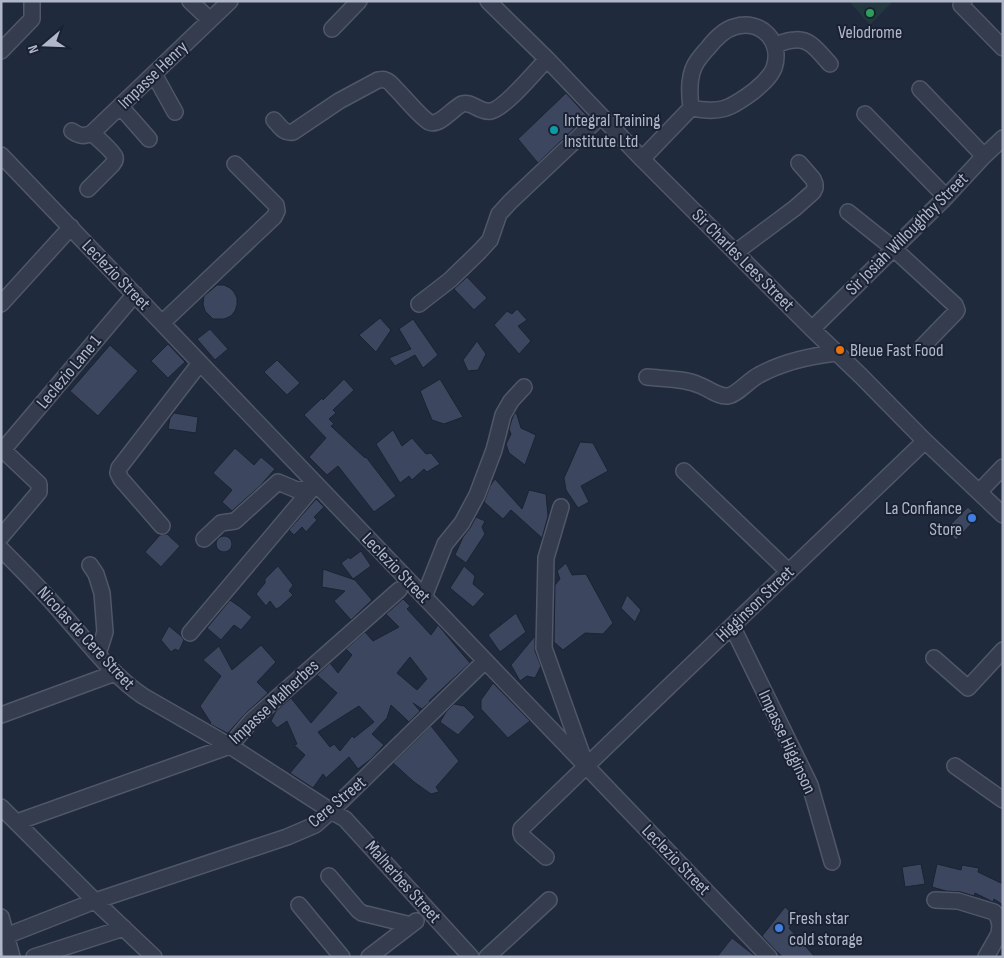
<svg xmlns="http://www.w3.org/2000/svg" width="1004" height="958" viewBox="0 0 1004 958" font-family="'Sofia Sans Condensed',sans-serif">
<rect width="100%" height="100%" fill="#202a3d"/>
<path fill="#22383e" d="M849,1H893L870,25Z"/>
<path fill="#3c465e" stroke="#1b2334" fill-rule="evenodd" d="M566,93L587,116L538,163L518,139Z
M467,277L487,298L474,310L454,289Z
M217,285H224L230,288L234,292L237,298V305L235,311L231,316L224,319H213L205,311L203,304L204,296Z
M517,309L527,320L518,326L531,341L519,354L494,325L507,311L512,314Z
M380,318L391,330L376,352L359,335Z
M413,319L438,355L423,368L415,355L395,366L389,358L411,349L399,329Z
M210,329L228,349L215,360L197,339Z
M477,341L486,354L478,370L468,371L463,360Z
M168,344L185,362L168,378L151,361Z
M110,345L138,371L98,416L70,391Z
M277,360L300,383L287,395L264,372Z
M344,379L354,390L333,410L336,413L329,419L334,424L331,426L365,458L366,457L396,496L374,512L338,466L327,475L309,457L326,438L304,415L322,398L323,400Z
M440,379L463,417L444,424L432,420L420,391Z
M515,412L517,415L521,428L536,435L525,465L509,453L506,444L511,434L509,429L512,419Z
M174,413L198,417L196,433L168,429L170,418Z
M393,430L402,446L412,438L426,454L431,453L440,464L427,472L424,469L412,480L409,476L400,483L376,444Z
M580,442L593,443L608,471L581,486L589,502L578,508L566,490L564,478Z
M235,448L254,465L261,457L275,469L261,485L232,511L222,502L232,490L213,473Z
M495,479L522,509L529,490L546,494L548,516L542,538L511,510L503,519L484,502L490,486Z
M316,499L324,507L314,517L317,520L306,532L302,527L294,535L289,530Z
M968,507L978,517L956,540L945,530Z
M476,517L485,521L482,527L485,534L466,563L455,555L463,537L470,528Z
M167,534L180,546L161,567L145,552L160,535Z
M216 544a8 8 0 1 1 16 0a8 8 0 1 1-16 0Z
M361,551L371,566L353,579L341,563L349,557L350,559Z
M566,563L572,575L586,574L613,623L603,634L585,633L563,650L554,642L555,585L560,579L557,571Z
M278,566L293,585L289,591L293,595L280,607L276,609L270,601L266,606L256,594L265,583V579Z
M464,566L475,576L473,584L485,594L473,607L450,588Z
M323,569L355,580L372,600L351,620L334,601L345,591L322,587Z
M627,595L641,610L635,622L621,608Z
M403,599L410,606L407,609L431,635L438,625L470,663L429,701L430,702L422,709L413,703L420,711L409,722L391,705L387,718L372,734L384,745L371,759L358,769L349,757L326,778L323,774L313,788L290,773L305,755L294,745L297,744L287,721L277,728L271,721L276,711L291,698L311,723L337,693L317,675L330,663L338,673L352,655L346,649L365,632L373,641L399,627L386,614ZM410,657L427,679L417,690L397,673ZM359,706L374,722L354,738L352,736L340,751L334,744L330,747L318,732Z
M230,600L240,607L252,617L241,630L234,625L221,640L207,628Z
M516,613L526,632L500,652L488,635Z
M169,626L181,636L184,640L179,651L175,649L171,652L161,640Z
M535,636V651L541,666L535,678L527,676L520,681L511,665Z
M261,645L276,662L257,682L268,693L245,714L228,733H227L210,724L211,723L200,706L221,676L203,660L219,646L232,670Z
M493,683L530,721L508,738L481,709V700Z
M454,704L464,706L475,717L458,735L440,722L446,712Z
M431,726L459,761L436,787L439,792L431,794L414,782L393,763Z
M921,864L925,884L905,887L902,867Z
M937,864L961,870L962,865L979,868L978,872L1003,884V905L994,899L993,902L975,893L974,896L961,892L946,891L932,887Z
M785,907L797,917L789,928L815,957H783L776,951L762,936Z
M732,938L755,956L756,957H717Z"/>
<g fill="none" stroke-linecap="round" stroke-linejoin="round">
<g stroke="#4f5768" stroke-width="18">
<path id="minor" d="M190,1L210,20
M488,1L547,59L642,159L812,329L861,376L925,441L1003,515
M964,1L961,5L1003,48
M332,29L359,1
M775,45C781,43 788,40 795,40C811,38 820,54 830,64
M1,51L32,19V1
M154,74L175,112
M920,89L984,156
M120,106L149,139
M865,114L946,197
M274,120C280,126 284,134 293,132L339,101L378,80C380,80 383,79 385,80C390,81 393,86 397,90C404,97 421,118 429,122C439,127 453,108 462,104C473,101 479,113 491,111C505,108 536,71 547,59
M72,131C79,136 84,137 92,133L230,1
M1,155L769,957
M642,159L691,108C689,92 688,73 698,60C701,56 704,52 708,48C715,39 723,30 734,27C761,18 783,42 774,68C770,78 761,85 754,91C730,109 720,114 691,108
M88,189L112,165C114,162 116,161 115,157C113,151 97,138 92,133
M848,212L893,248L955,305L957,310L956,312L922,347
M736,252L795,208L813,192L815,188V184L813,179L799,163
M1,304L71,227
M419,304L450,280L479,252L490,240L499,214L510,202L601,116
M162,323L274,217L277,211L276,205L235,164
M812,329L946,197L984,156L1003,138
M647,377C664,379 683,378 699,385C708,388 718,397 728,396C738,394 749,380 759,375C783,362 809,356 836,353
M1,448L39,484V492L1,537
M3,450L135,294
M684,471L789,572
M979,492L1003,467
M561,507L546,558L544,648L584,760
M162,526L121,479L118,473L119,468L200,363
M204,539L221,523L235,521L278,482L297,490L313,487
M1,549C23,571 45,593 65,617C90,645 112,675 143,696L230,746L331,811L345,819L471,957
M90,565L96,574L102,593L105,632L98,654
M424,597L445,544L462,523L477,495L494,450L503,415L511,401L524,387
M732,626L810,785L832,862
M190,633L316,484
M934,658L968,688L1003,650
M1,715L115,673
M955,766L1003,800
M1,807L95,901L154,957
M17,822L230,746L251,721L399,590
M546,857L522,836L521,833V829C655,699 790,571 925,441
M329,876L358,910L362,913L411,925
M935,900L958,901L994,912L998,917L1000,925L999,934L986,957
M299,905L342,957
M1,917L12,957
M1,938L95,901L287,837L315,825L331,811L485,661
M34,957L124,928
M369,957L416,921
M487,957L549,900"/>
</g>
<use href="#minor" stroke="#343c4d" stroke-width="15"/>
</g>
<circle fill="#2e9e5b" stroke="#192132" stroke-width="2" cx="870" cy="13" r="5"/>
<circle fill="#0f9aa8" stroke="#192132" stroke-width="2" cx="554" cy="130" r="5"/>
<circle fill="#e8710a" stroke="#192132" stroke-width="2" cx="840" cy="350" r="5"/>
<g fill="#3f7fe0" stroke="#192132" stroke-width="2">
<circle cx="972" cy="518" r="5"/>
<circle cx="779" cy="928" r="5"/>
</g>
<g text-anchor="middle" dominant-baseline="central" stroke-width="4" stroke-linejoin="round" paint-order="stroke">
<g font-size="18" fill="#afb7c9" stroke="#192132" text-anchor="start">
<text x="870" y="32" text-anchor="middle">Velodrome</text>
<text x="564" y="120">Integral Training<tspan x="564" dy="21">Institute Ltd</tspan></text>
<text x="850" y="350">Bleue Fast Food</text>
<text x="962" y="508" text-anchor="end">La Confiance<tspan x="962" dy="21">Store</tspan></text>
<text x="789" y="918">Fresh star<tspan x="789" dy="21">cold storage</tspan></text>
</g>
<g font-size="18" fill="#afb7c9" stroke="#192132">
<text transform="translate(153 75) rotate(-44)">Impasse Henry</text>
<text transform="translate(907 234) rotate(-45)">Sir Josiah Willoughby Street</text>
<text transform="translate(743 260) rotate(45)">Sir Charles Lees Street</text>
<text transform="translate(116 275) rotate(46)">Leclezio Street</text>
<text transform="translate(69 372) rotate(-50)">Leclezio Lane 1</text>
<text transform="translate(396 568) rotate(46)">Leclezio Street</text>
<text transform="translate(755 604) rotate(-44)">Higginson Street</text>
<text transform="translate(86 638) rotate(47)">Nicolas de Cere Street</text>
<text transform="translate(274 702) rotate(-43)">Impasse Malherbes</text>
<text transform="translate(787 742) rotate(65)">Impasse Higginson</text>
<text transform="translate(337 802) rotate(-40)">Cere Street</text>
<text transform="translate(676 860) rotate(46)">Leclezio Street</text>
<text transform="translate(403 882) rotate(48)">Malherbes Street</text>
</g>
</g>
<rect width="1004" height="958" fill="none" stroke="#afb7c9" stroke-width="5"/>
<g transform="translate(45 45) rotate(251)" stroke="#192132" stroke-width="4" paint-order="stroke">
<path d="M0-4L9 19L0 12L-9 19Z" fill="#afb7c9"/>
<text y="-8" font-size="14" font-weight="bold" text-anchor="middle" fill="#afb7c9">N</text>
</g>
</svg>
